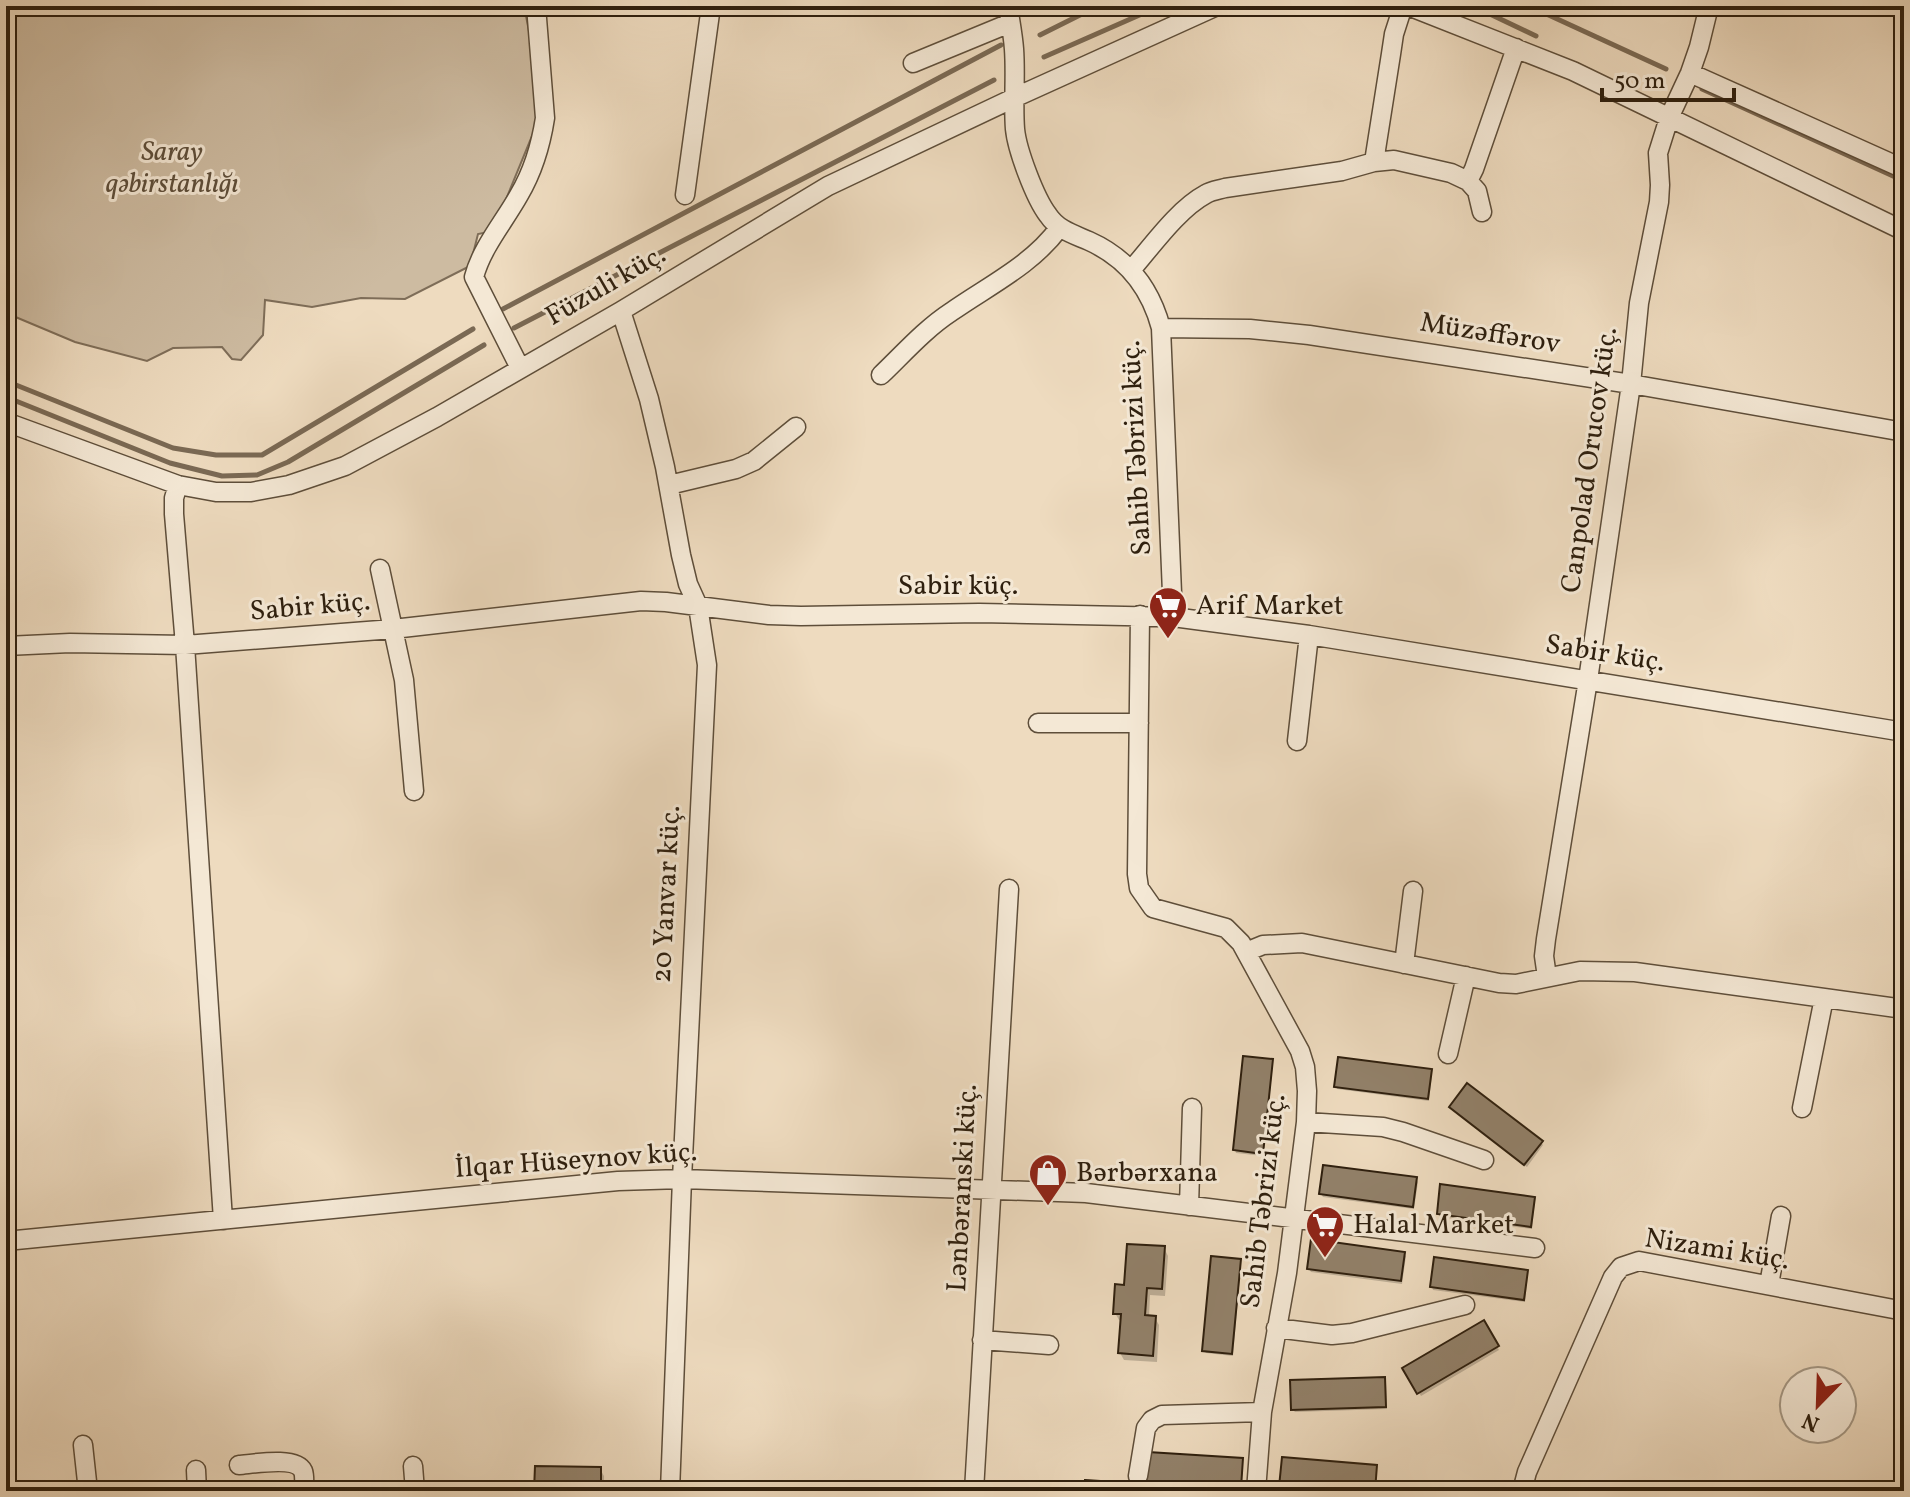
<svg xmlns="http://www.w3.org/2000/svg" width="1910" height="1497" viewBox="0 0 1910 1497" font-family="Vollkorn,serif">
<rect width="100%" height="100%" fill="#eedbbf"/>
<filter id="stains"><feTurbulence type="fractalNoise" baseFrequency=".0025" numOctaves="4"/><feColorMatrix values="0 0 0 0 .2 0 0 0 0 .09 0 0 0 0 .02 0 0 0 .5 -.17"/></filter>
<radialGradient id="worn" r=".72"><stop offset=".6" stop-color="#630" stop-opacity="0"/><stop offset="1" stop-color="#630" stop-opacity=".3"/></radialGradient>
<path fill="#cdbba1" stroke="#7e6d58" stroke-width="2" d="M6,6H527L526,16L537,72L539,119L493,231L478,234L470,266L405,299L361,298L312,307L265,300L263,335L241,360L232,359L222,347L173,348L147,361L75,342L6,313Z"/>
<path fill="#0003" d="M1272,1061L1273,1064L1263,1156L1236,1153L1235,1150Z
M1431,1071L1432,1074L1429,1101L1337,1089L1336,1086Z
M1453,1110L1541,1143L1543,1145L1527,1167Z
M1416,1179L1418,1182L1414,1209L1323,1197L1321,1194Z
M1534,1198L1535,1201L1532,1229L1440,1217L1439,1214Z
M1164,1248L1168,1256L1165,1296L1150,1295L1149,1317L1155,1318L1159,1325L1157,1362L1124,1360L1120,1353L1122,1321L1119,1320L1115,1313L1126,1287Z
M1404,1254L1406,1256L1402,1284L1311,1272L1309,1269Z
M1240,1261L1241,1264L1233,1356L1206,1353L1204,1350Z
M1527,1272L1528,1274L1525,1302L1433,1290L1432,1287Z
M1483,1323L1499,1350L1421,1396L1405,1369Z
M1384,1379L1386,1382L1387,1409L1295,1412L1293,1410Z
M1242,1460L1243,1462L1241,1490L1149,1484L1148,1481Z
M1376,1467L1377,1470L1376,1491H1297L1283,1490L1282,1487Z
M600,1469L604,1476V1491H536Z"/>
<g fill="none" stroke-linecap="round" stroke-linejoin="round">
<path stroke="#7a6954" stroke-width="5" d="M1473,6L1536,36
M1529,6L1666,69
M1040,35L1098,6
M1044,57L1160,6
M1702,89L1904,181
M503,309L1001,45
M514,328L994,80
M6,381L173,448L216,455H262L473,329
M6,397L170,463L222,476L257,475L288,462L484,345"/>
</g>
<path fill="#92816a" stroke="#2e1f0e" stroke-width="2" d="M1243,1056L1273,1059L1263,1154L1233,1150Z
M1338,1057L1432,1069L1428,1099L1334,1087Z
M1467,1083L1543,1141L1524,1165L1449,1107Z
M1323,1165L1417,1177L1413,1207L1319,1194Z
M1440,1184L1535,1197L1531,1227L1437,1214Z
M1311,1239L1405,1252L1401,1281L1307,1269Z
M1127,1244L1165,1246L1162,1289L1147,1288L1145,1315L1156,1316L1153,1356L1118,1353L1121,1314H1113L1115,1284L1124,1285Z
M1211,1256L1241,1259L1232,1354L1202,1351Z
M1434,1257L1528,1270L1524,1300L1430,1287Z
M1484,1320L1499,1346L1417,1394L1402,1368Z
M1385,1377L1386,1407L1291,1410L1290,1380Z
M1148,1452L1243,1458L1241,1488L1146,1482Z
M1282,1457L1377,1465L1375,1491H1322L1279,1487Z
M535,1466L601,1467V1491H534Z
M1085,1480L1115,1482L1114,1491H1084Z"/>
<g fill="none" stroke-linecap="round" stroke-linejoin="round">
<g stroke="#5e4e3a" stroke-width="21">
<path id="street" d="M1008,6C1010,20 1013,35 1014,49C1016,76 1013,103 1015,129C1017,150 1035,198 1048,215C1058,230 1073,234 1089,241C1127,258 1150,287 1161,328L1173,617
M1408,6L1573,71L1904,231
M913,63L1010,23
M1690,73L1904,169
M1374,162L1391,54L1394,34L1403,6
M1468,181L1474,169L1516,48
M685,195L711,6
M1132,269C1152,246 1178,209 1206,194C1211,191 1218,190 1225,188L1342,171L1374,162L1394,160L1451,173L1468,181L1477,191L1482,212
M621,311L649,399L665,467L681,555L688,584L698,606L707,665L682,1179L670,1491
M1161,328L1250,329L1309,335L1631,384L1904,432
M520,368L474,277C482,247 504,222 519,195C532,173 541,144 545,118L536,6
M881,375C904,353 925,329 951,312C988,286 1032,265 1059,228
M6,422L178,485L216,492H251L289,485L345,466L437,417L621,311L828,186L1016,97L1217,6
M178,485L174,498V514L185,645L223,1220
M669,485L736,469L754,461L796,427
M380,569L404,680L414,791
M1140,615L1137,874L1139,888L1153,908L1226,928L1241,943L1300,1051L1305,1067L1307,1091L1306,1122L1287,1273L1262,1412L1256,1491
M6,646L70,643L185,645L393,629L641,601L666,602L769,615L801,616L979,613L1173,617L1309,635L1904,732
M1038,723H1139
M1297,741L1309,635
M1246,952L1263,945L1302,943L1499,983L1516,984L1580,971L1635,972L1904,1009
M1404,964L1413,891
M1547,977L1544,956L1546,939L1588,680L1631,384L1639,303L1659,202L1660,185L1658,153L1669,118L1690,73L1699,47L1709,6
M1448,1054L1466,976
M1802,1108L1824,998
M1306,1122L1383,1127L1403,1132L1484,1160
M1189,1206L1192,1108
M6,1241L618,1181L682,1179L1086,1193L1535,1248
M1769,1285L1781,1216
M1276,1328L1332,1335L1352,1333L1465,1305
M982,1340L1049,1345
M83,1445L88,1491
M239,1465C253,1464 296,1456 303,1471C305,1476 304,1485 304,1491
M413,1466L415,1491
M196,1470L197,1491
M1138,1476L1146,1428L1152,1420L1162,1415L1262,1412
M974,1491L1009,889
M1522,1491L1527,1472L1613,1277L1621,1267L1639,1261L1904,1311"/>
</g>
<use href="#street" stroke="#f4e8d5" stroke-width="18"/>
</g>
<defs>
<g id="supermarket-pin" transform="scale(2)"><path d="M0 17L-7.5 6A9.5 9.5 0 1 1 7.5 6Z" fill="#8f2418" stroke="#f4e8d5"/><path d="M-6-5.5h2.5l.6 2H6L4.5 2H-2.5L-4.4-4H-6ZM-1.5 3.2a1.3 1.3 0 1 0 .1 0ZM3 3.2a1.3 1.3 0 1 0 .1 0Z" fill="#fff"/></g>
<g id="shop-pin" transform="scale(2)"><path d="M0 17L-7.5 6A9.5 9.5 0 1 1 7.5 6Z" fill="#8f2418" stroke="#f4e8d5"/><path d="M-5-2.5h2.3a2.7 3.5 0 0 1 5.4 0H5L5.5 6h-11ZM-1.5-2.5h3a1.5 2.3 0 0 0-3 0Z" fill="#fff"/></g>
</defs>
<g fill-rule="evenodd">
<use href="#supermarket-pin" x="1168" y="606"/>
<use href="#shop-pin" x="1048" y="1173"/>
<use href="#supermarket-pin" x="1325" y="1225"/>
</g>
<g text-anchor="middle" dominant-baseline="central" stroke-width="6" stroke-linejoin="round" paint-order="stroke">
<g font-size="28" font-style="italic" fill="#5e4e3a" stroke="#f4e8d5">
<text x="172" y="152">Saray<tspan x="172" dy="32">qəbirstanlığı</tspan></text>
</g>
<g font-size="28" fill="#2e1f0e" stroke="#f4e8d5">
<text transform="translate(606 286) rotate(-30)">Füzuli küç.</text>
<text transform="translate(1490 334) rotate(9)">Müzəffərov</text>
<text transform="translate(1137 448) rotate(-93)">Sahib Təbrizi küç.</text>
<text transform="translate(1590 460) rotate(-82)">Canpolad Orucov küç.</text>
<text x="958" y="586">Sabir küç.</text>
<text transform="translate(310 607) rotate(-5)">Sabir küç.</text>
<text transform="translate(1605 654) rotate(9)">Sabir küç.</text>
<text transform="translate(667 894) rotate(-87)">20 Yanvar küç.</text>
<text transform="translate(576 1161) rotate(-4)">İlqar Hüseynov küç.</text>
<text transform="translate(963 1188) rotate(-87)">Lənbəranski küç.</text>
<text transform="translate(1264 1201) rotate(-83)">Sahib Təbrizi küç.</text>
<text transform="translate(1717 1250) rotate(9)">Nizami küç.</text>
</g>
<g font-size="28" fill="#2e1f0e" stroke="#f4e8d5" text-anchor="start">
<text x="1196" y="606">Arif Market</text>
<text x="1076" y="1173">Bərbərxana</text>
<text x="1353" y="1225">Halal Market</text>
</g>
</g>
<rect width="1910" height="1497" fill="none" stroke="#eedbbf" stroke-width="32"/>
<rect x="8" y="8" width="1894" height="1481" fill="none" stroke="#2e1f0e" stroke-width="4"/>
<rect x="16" y="16" width="1878" height="1465" fill="none" stroke="#2e1f0e" stroke-width="2"/>
<g transform="translate(1818 1405) rotate(203)"><circle r="38" fill="#f4e8d5" stroke="#a59885" stroke-width="2"/>
<path d="M0-6L14 30L0 20L-14 30Z" fill="#8f2418"/>
<text y="-12" font-size="22" font-weight="bold" text-anchor="middle" fill="#2e1f0e">N</text>
</g>
<path d="M1602 88v12h132v-12" fill="none" stroke="#2e1f0e" stroke-width="4"/>
<text x="1614" y="88" font-size="24" fill="#2e1f0e" stroke="#f4e8d5" stroke-width="6" paint-order="stroke">50 m</text>
<rect width="100%" height="100%" filter="url(#stains)"/>
<rect width="100%" height="100%" fill="url(#worn)"/>
</svg>
